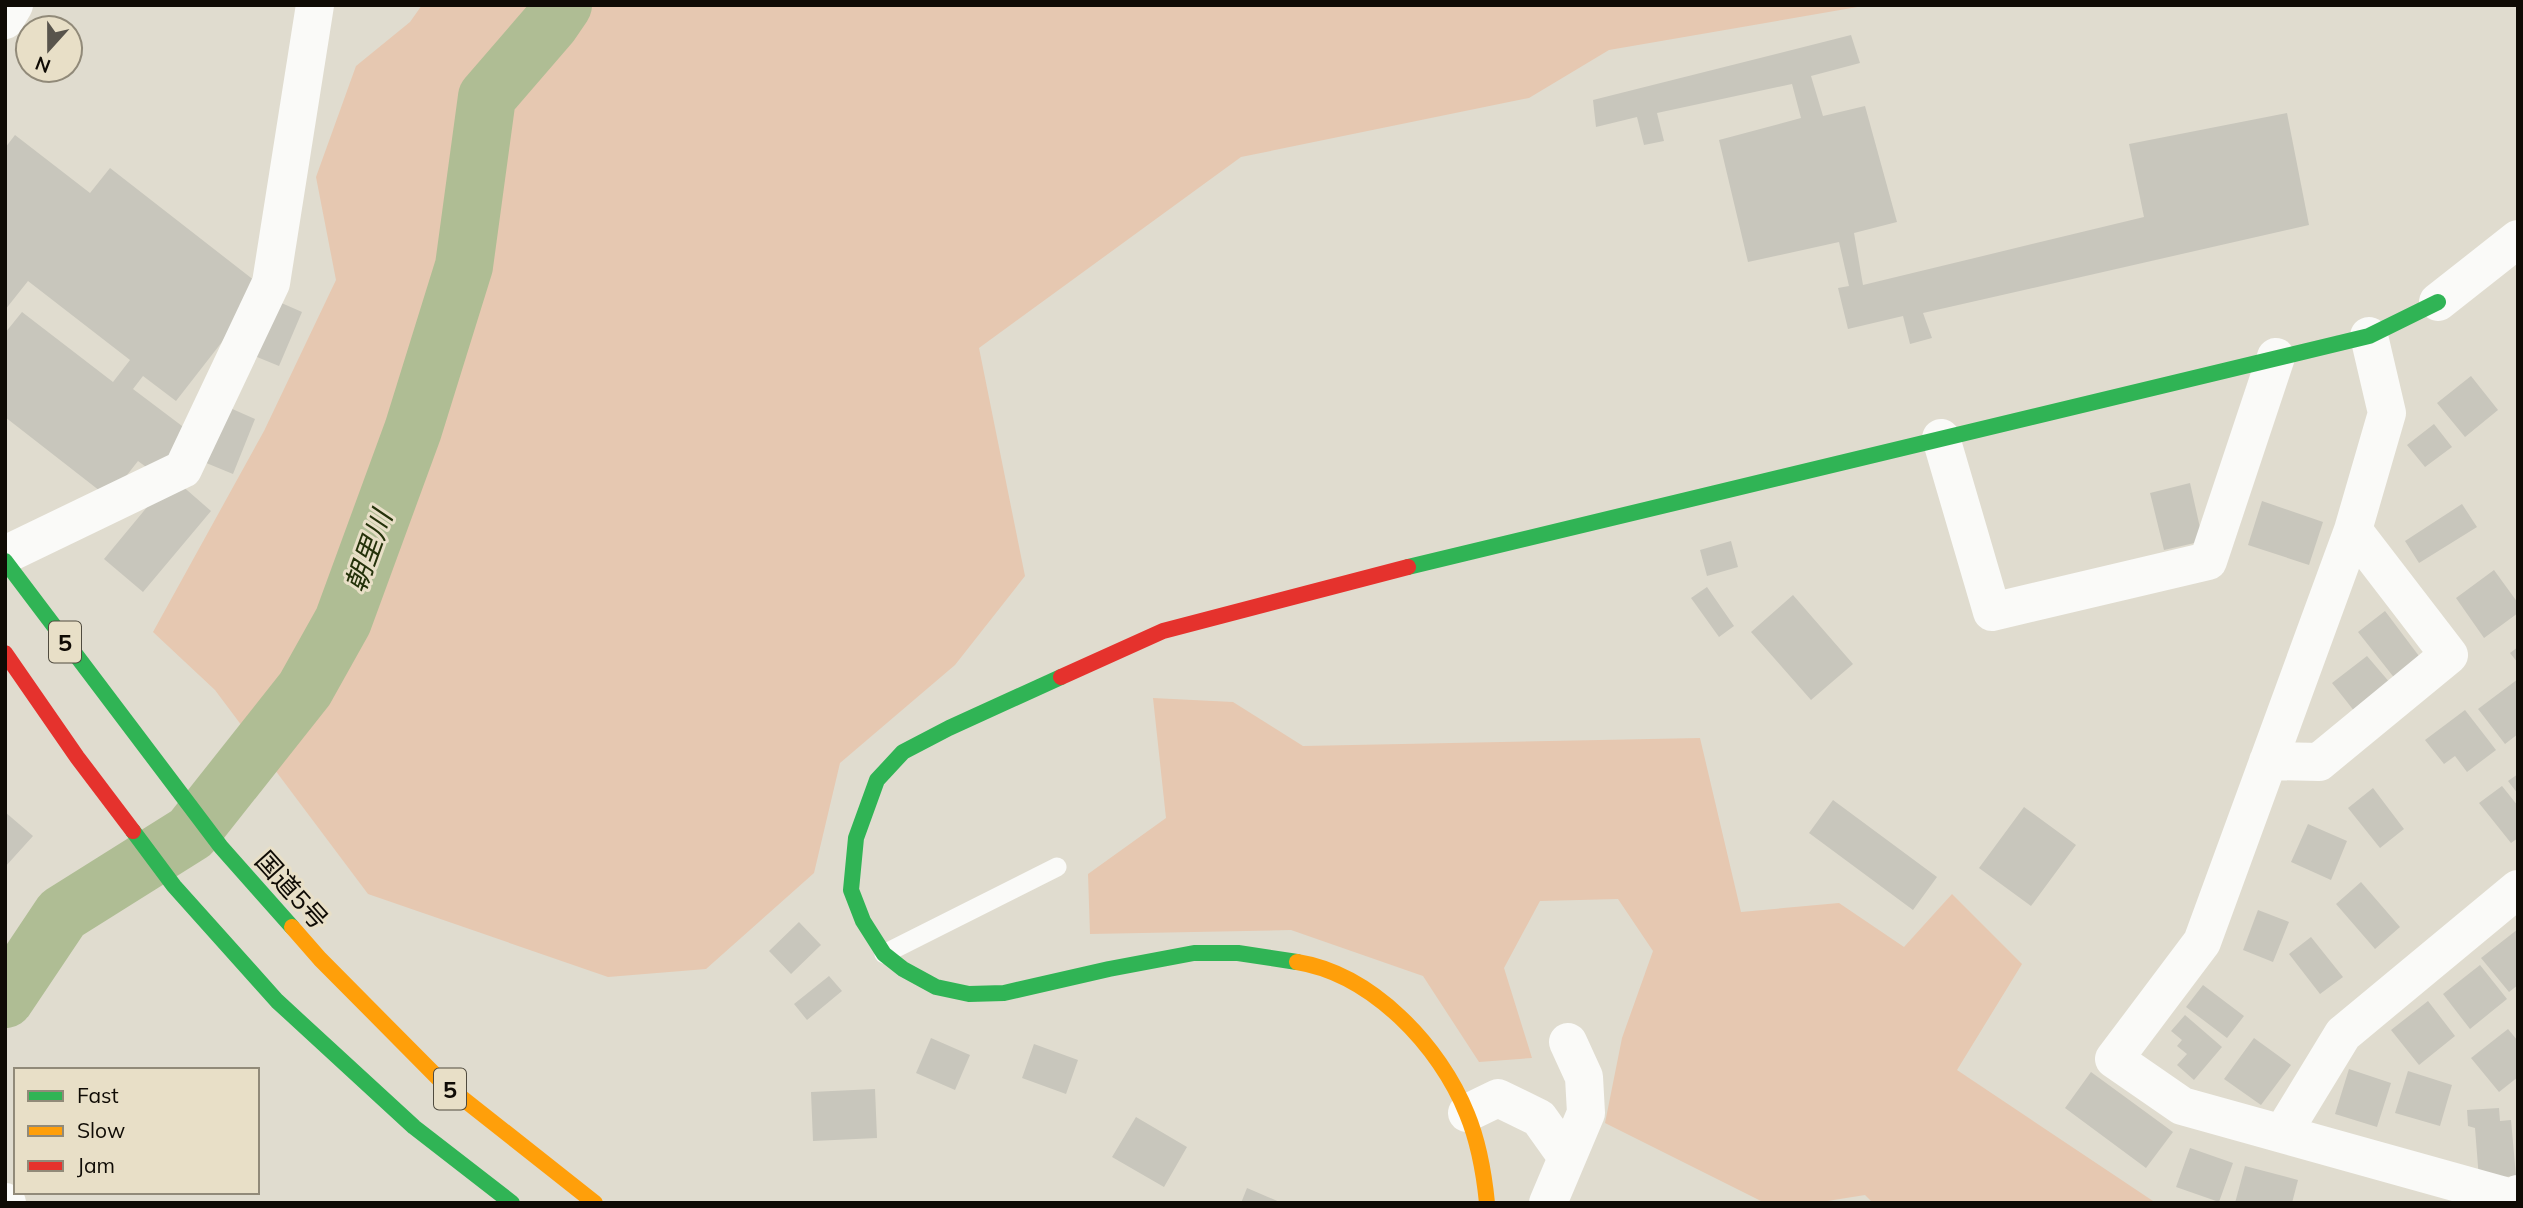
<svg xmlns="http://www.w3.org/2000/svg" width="2523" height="1208" viewBox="0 0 2523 1208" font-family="Mulish,'Noto Sans JP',sans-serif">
<rect width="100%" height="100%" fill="#e0dccf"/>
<path fill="#e6c8b1" d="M422,5H1869L1609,50L1529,98L1241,157L979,348L1025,576L955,665L840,763L814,873L706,969L608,977L368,894L215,690L153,632L264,431L336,280L316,177L356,66L410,22Z
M1153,698L1233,702L1303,746L1700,738L1741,912L1839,903L1904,947L1952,894L2022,964L1957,1070L2156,1203H1873L1865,1195L1815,1203H1765L1605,1123L1622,1038L1653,951L1618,899L1540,901L1504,968L1532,1058L1479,1062L1423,976L1291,930L1090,934L1088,874L1166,818Z"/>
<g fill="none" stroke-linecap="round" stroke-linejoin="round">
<path stroke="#afbd94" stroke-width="58" d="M5,999L62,914L191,833L305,689L343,621L413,430L464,266L487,97L550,24L563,5"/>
</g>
<path fill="#c8c6bc" d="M1851,35L1860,63L1811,76L1823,116L1865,106L1897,222L1854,233L1863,285L2144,217L2129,144L2287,113L2309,225L1923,313L1932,338L1910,344L1903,316L1848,329L1838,288L1849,286L1839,242L1748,262L1719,140L1801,118L1792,84L1657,113L1664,141L1644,145L1637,117L1596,127L1593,100Z
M15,135L90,193L110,168L264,288L176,401L143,376L133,389L194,435L161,478L138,461L109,498L5,417V333L22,312L113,382L130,360L28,281L5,310V148Z
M270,298L302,312L279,366L247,353Z
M2471,376L2498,410L2465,437L2437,403Z
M221,404L255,419L233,474L199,460Z
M2434,424L2452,447L2425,467L2407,445Z
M172,477L211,511L143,592L104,559Z
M2190,483L2203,541L2164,550L2150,493Z
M2262,501L2323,522L2309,565L2248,545Z
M2462,504L2477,527L2419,563L2405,541Z
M1731,541L1738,567L1707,576L1700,550Z
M2494,570L2518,603V613L2484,638L2456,598Z
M1707,587L1734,626L1719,637L1691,598Z
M1793,595L1853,664L1811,700L1751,632Z
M2385,611L2422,660L2396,680L2358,632Z
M2518,647V663L2510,653Z
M2367,656L2391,684L2355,712L2332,683Z
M2518,679V734L2505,744L2478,709Z
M2465,710L2496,750L2467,772L2455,756L2444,764L2425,740Z
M2518,774V794L2508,781Z
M2502,786L2518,806V838L2511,843L2479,803Z
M2373,788L2404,829L2380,848L2348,808Z
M1833,800L1937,877L1913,910L1809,833Z
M2024,807L2076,845L2031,906L1979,868Z
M5,812L33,836L5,867Z
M2308,824L2347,841L2331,880L2291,862Z
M2361,882L2400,927L2375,949L2336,904Z
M2258,910L2289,922L2273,962L2243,950Z
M799,922L821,945L791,974L769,951Z
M2518,929V985L2509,992L2481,958Z
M2311,937L2343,977L2320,994L2289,954Z
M2480,965L2507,999L2470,1029L2443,994Z
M829,976L842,991L807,1020L794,1004Z
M2203,985L2244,1016L2227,1038L2186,1007Z
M2428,1001L2455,1036L2419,1065L2391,1030Z
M2185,1015L2222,1047L2194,1080L2177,1065L2187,1054L2177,1046L2182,1040L2171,1031Z
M2508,1029L2518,1041V1077L2499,1092L2471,1058Z
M931,1038L970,1055L955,1090L916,1073Z
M2254,1038L2291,1065L2261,1105L2224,1079Z
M1034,1044L1078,1060L1066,1094L1022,1078Z
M2349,1069L2391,1083L2377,1127L2335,1114Z
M2408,1071L2452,1085L2440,1126L2395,1113Z
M2091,1072L2173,1132L2146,1168L2065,1108Z
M875,1089L877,1138L813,1141L811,1092Z
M2499,1108L2500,1121L2511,1120L2516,1176L2479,1179L2475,1128L2468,1126L2467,1110Z
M1136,1117L1187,1147L1164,1187L1112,1157Z
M2190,1148L2233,1163L2219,1202L2176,1187Z
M2245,1166L2298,1180L2292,1203H2235Z
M1247,1188L1282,1203H1241Z"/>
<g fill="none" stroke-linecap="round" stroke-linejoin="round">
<path stroke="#fafaf8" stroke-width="19" d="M884,954L1057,867"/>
<path stroke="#fafaf8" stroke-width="38" d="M5,20L14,5
M2438,302L2518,239
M2369,336L2387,413L2353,530L2202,942L2114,1059L2182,1106L2512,1198L2518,1194
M1941,438L1992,612L2208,561L2276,357
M5,555L183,469L271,283L315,5
M2268,761L2319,762L2449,655L2353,530
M1467,1113L1498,1098L1539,1118L1566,1156
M2282,1134L2343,1034L2518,889
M5,1202L7,1203
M1548,1203L1586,1113L1584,1077L1568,1042"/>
<path stroke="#30b455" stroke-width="16" d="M5,561L221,847L292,927
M1408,567L2369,336L2438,302
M1061,677L949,728L903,752L877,780L856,838L851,890L863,921L884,954L903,969L936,987L969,994L1004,993L1109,969L1194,953H1238L1297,962
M133,831L174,886L277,1001L414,1127L512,1203"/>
<path stroke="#ff9f0a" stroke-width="16" d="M292,927L320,959L443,1083L595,1203
M1297,962C1372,974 1440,1046 1467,1114C1479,1143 1484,1173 1487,1203"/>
<path stroke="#e5322d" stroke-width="16" d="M5,653L77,757L133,831
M1061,677L1163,631L1408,567"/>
</g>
<g text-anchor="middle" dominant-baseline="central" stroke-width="6" stroke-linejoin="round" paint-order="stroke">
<g fill="#e8dfc7" stroke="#504b3f" stroke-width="2">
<rect x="49" y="621.5" width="32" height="41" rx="5"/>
<rect x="434" y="1068.5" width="32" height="41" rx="5"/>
</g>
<g font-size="24" font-weight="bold" fill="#0f0b05">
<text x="65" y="642">5</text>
<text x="450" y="1089">5</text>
</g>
<g font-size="26" fill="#0f0b05" stroke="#e8dfc7">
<text transform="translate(292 890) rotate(48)">国道5号</text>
</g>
<g font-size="28" font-style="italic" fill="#24320a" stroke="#e8dfc7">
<text transform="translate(368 551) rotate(-70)">朝里川</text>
</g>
</g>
<rect width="2523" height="1208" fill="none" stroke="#0f0b05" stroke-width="14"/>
<rect x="14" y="1068" width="245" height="126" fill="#e8dfc7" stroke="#918a79" stroke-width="2"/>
<rect x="28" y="1091" width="35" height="10" fill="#30b455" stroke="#918a79" stroke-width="2"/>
<text x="77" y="1103" font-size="21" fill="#0f0b05">Fast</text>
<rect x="28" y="1126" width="35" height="10" fill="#ff9f0a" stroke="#918a79" stroke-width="2"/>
<text x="77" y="1138" font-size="21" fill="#0f0b05">Slow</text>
<rect x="28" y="1161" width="35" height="10" fill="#e5322d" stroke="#918a79" stroke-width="2"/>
<text x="77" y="1173" font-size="21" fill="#0f0b05">Jam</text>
<g transform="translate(49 49) rotate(201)"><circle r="33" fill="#e8dfc7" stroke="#918a79" stroke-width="2"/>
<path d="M0-5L12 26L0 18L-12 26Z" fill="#58544c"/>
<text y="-10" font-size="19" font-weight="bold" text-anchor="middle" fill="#0f0b05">N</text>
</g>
</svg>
